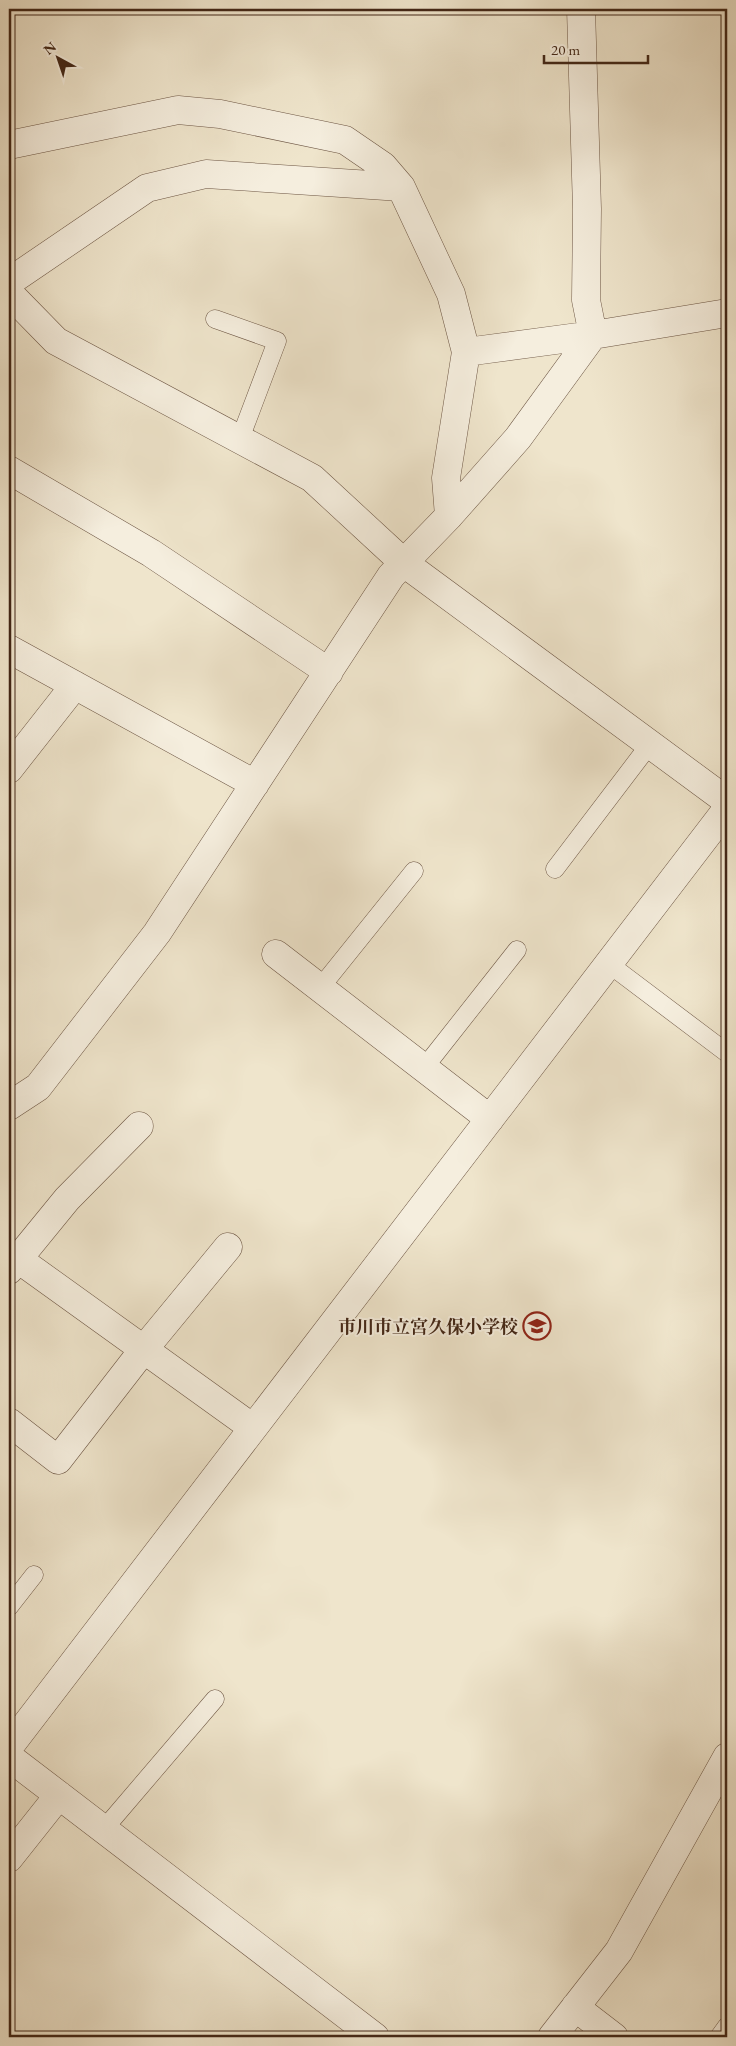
<svg xmlns="http://www.w3.org/2000/svg" width="736" height="2046" viewBox="0 0 736 2046" font-family="'EB Garamond','Noto Serif JP',serif">
<rect width="100%" height="100%" fill="#efe5cc"/>
<filter id="stains"><feTurbulence type="fractalNoise" baseFrequency=".004" numOctaves="4"/><feColorMatrix values="0 0 0 0 .2 0 0 0 0 .09 0 0 0 0 .02 0 0 0 .5 -.17"/></filter>
<radialGradient id="worn" r=".72"><stop offset=".6" stop-color="#630" stop-opacity="0"/><stop offset="1" stop-color="#630" stop-opacity=".3"/></radialGradient>
<g fill="none" stroke-linecap="round" stroke-linejoin="round">
<g stroke="#6d5644" stroke-width="19">
<path id="lane" d="M215,319L277,341L240,439
M555,869L650,744
M609,964L727,1053
M320,988L414,871
M424,1068L517,950
M9,1607L34,1575
M104,1829L215,1699
M719,2037L727,2026"/>
</g>
<g stroke="#6d5644" stroke-width="29">
<path id="street" d="M9,145L178,110L220,114L345,140L383,166L401,187L451,294L466,352L446,478L449,516
M9,282L147,188L206,174L401,187
M9,293L56,341L312,478L404,563L727,801
M466,352L593,335L727,313
M9,470L151,553L329,672
M9,649L255,784
M9,769L75,685
M276,954L490,1119
M9,1106L38,1087L157,933L391,576L449,516L518,438L593,335L586,300L587,209L581,9
M18,1259L253,1428
M9,1270L67,1199L139,1126
M9,1422L58,1460L144,1349L228,1247
M9,1747L727,809
M9,1757L375,2037
M9,1858L59,1795
M575,2007L614,2037
M552,2037L619,1951L727,1757"/>
</g>
<use href="#lane" stroke="#f5eede" stroke-width="18"/>
<use href="#street" stroke="#f5eede" stroke-width="28"/>
</g>
<defs>
<g id="school-ring" transform="scale(1.4375)"><circle r="9.5" fill="#f5eede" stroke="#8f2418" stroke-width="1.5"/><path d="M0-5L7-2L0 1L-7-2ZM-4 1L0 2.5L4 1V4Q0 6-4 4Z" fill="#8f2418"/></g>
</defs>
<g fill-rule="evenodd">
<use href="#school-ring" x="537" y="1326"/>
</g>
<g text-anchor="middle" dominant-baseline="central" stroke-width="4" stroke-linejoin="round" paint-order="stroke">
<g font-size="18" font-weight="bold" fill="#422616" stroke="#f5eede" text-anchor="end">
<text x="518" y="1326">市川市立宮久保小学校</text>
</g>
</g>
<rect width="736" height="2046" fill="none" stroke="#efe5cc" stroke-width="30"/>
<rect x="10" y="10" width="716" height="2026" fill="none" stroke="#422616" stroke-width="2.5"/>
<rect x="15" y="15" width="706" height="2016" fill="none" stroke="#422616"/>
<g transform="translate(58 58) rotate(320)" stroke="#f5eede" stroke-width="4" paint-order="stroke">
<path d="M0-4L9 19L0 12L-9 19Z" fill="#422616"/>
<text y="-8" font-size="14" font-weight="bold" text-anchor="middle" fill="#422616">N</text>
</g>
<path d="M544 55v8h104v-8" fill="none" stroke="#422616" stroke-width="2.5"/>
<text x="551" y="55" font-size="15" fill="#422616" stroke="#f5eede" stroke-width="4" paint-order="stroke">20 m</text>
<rect width="100%" height="100%" filter="url(#stains)"/>
<rect width="100%" height="100%" fill="url(#worn)"/>
</svg>
